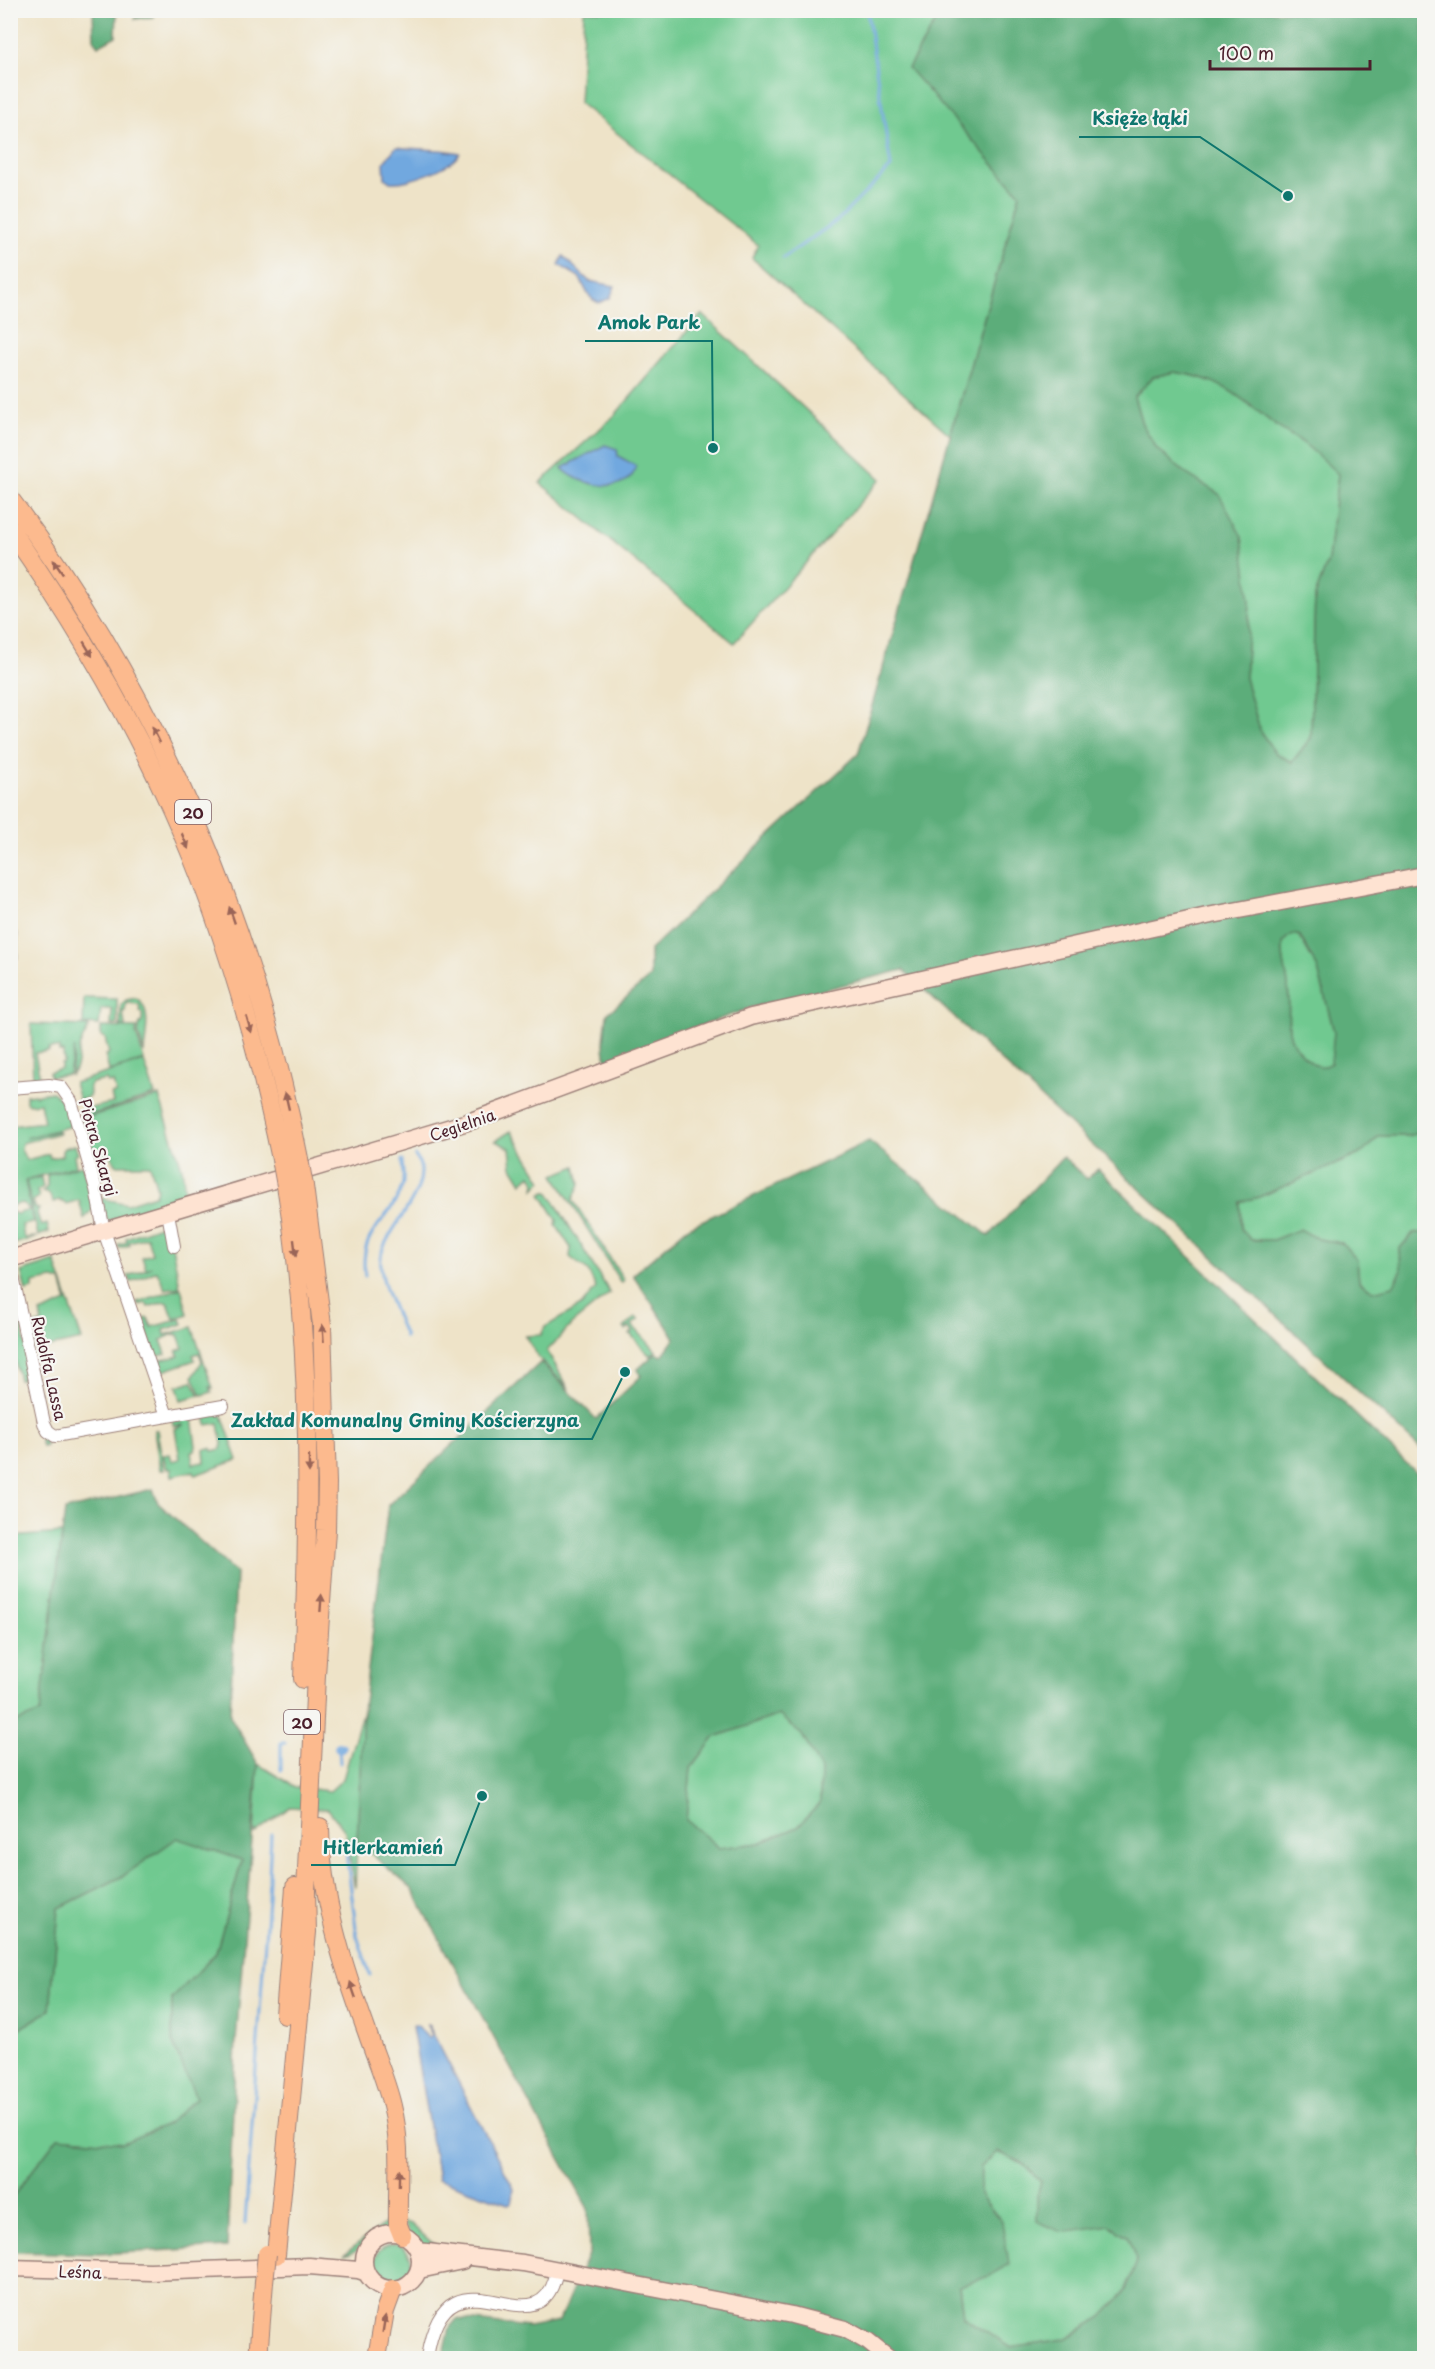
<svg xmlns="http://www.w3.org/2000/svg" width="1435" height="2369" viewBox="0 0 1435 2369" font-family="'Playpen Sans',sans-serif">
<rect width="100%" height="100%" fill="#f6f6f2"/>
<filter id="ink" filterUnits="userSpaceOnUse"><feTurbulence type="fractalNoise" baseFrequency=".0167" numOctaves="2"/><feDisplacementMap in="SourceGraphic" scale="12" xChannelSelector="R" yChannelSelector="G"/><feConvolveMatrix kernelMatrix="1 2 1 2 8 2 1 2 1" color-interpolation-filters="sRGB"/></filter>
<filter id="wash" filterUnits="userSpaceOnUse"><feTurbulence type="fractalNoise" baseFrequency=".008" numOctaves="4" result="noise"/><feDisplacementMap in="SourceGraphic" scale="24" xChannelSelector="R" yChannelSelector="G"/><feGaussianBlur stdDeviation="1.35" result="paint"/><feColorMatrix in="noise" values="0 0 0 0 0 0 0 0 0 0 0 0 0 0 0 0 0 1.4 0 .05"/><feComposite in="paint" operator="in"/></filter>
<g filter="url(#wash)">
<rect width="100%" height="100%" fill="#eee3c8"/>
<path fill="#70c990" stroke="#5d745e" stroke-width="1.5" d="M584,11H942L909,68L1020,194L950,435L752,258L758,245L579,103Z
M702,314L881,479L734,643L540,483L614,416Z
M1174,372C1221,378 1240,397 1275,425C1284,432 1294,436 1303,443C1315,452 1327,463 1338,474L1328,561L1315,596L1311,738L1292,762L1275,753L1260,731L1245,678L1250,601L1185,473L1157,449L1142,424L1134,397L1153,377Z
M1293,934L1299,936L1318,969L1334,1032L1332,1063C1323,1068 1318,1068 1311,1062C1278,1038 1292,1020 1288,986C1287,973 1281,956 1283,944C1285,938 1288,937 1293,934Z
M84,998L117,999V1025H111L112,1009H101L99,1025L83,1024Z
M136,998C153,1007 145,1038 144,1053L138,1033L140,1023L142,1022V1013L140,1012L139,1004L126,1003L125,1011L123,1012L125,1026H120L121,1005L126,1000Z
M31,1024L89,1026C87,1034 83,1037 80,1045C76,1056 80,1066 71,1075L74,1048L69,1074L50,1077L49,1072L61,1069V1064L64,1063L63,1052H59V1048H49V1051L35,1053L40,1079L33,1080Z
M101,1027L137,1028L136,1033L144,1060L109,1071L105,1055L109,1054L105,1038L101,1035Z
M144,1061L155,1095L83,1117L81,1110L113,1103L111,1094L116,1093L113,1082L108,1083L106,1080L92,1083L89,1086L90,1093L89,1097L79,1100L74,1083Z
M52,1092L65,1103L71,1126L26,1138L58,1131L59,1133L22,1143L21,1149L26,1160L49,1154L50,1158L62,1156V1151L64,1148L75,1145L78,1153L74,1155L76,1166L25,1180L33,1223L22,1225L24,1238L37,1237L11,1245V1211L16,1214L30,1210L22,1203L11,1206V1126L44,1122L40,1103L29,1104L26,1102V1095L35,1094L36,1096L38,1094Z
M159,1096L182,1168L186,1199L107,1221L101,1198L127,1204L155,1195L157,1188L150,1165H117L110,1155L91,1158L81,1119Z
M511,1131L542,1181L534,1189L535,1181L531,1175L522,1183L512,1167L510,1148L495,1141Z
M1419,1133L1424,1137V1233H1413L1400,1248L1401,1272L1393,1287L1373,1291L1359,1282L1357,1260L1342,1243L1318,1239L1300,1230L1273,1240H1251L1241,1230L1240,1201L1259,1197L1362,1153L1379,1136H1408Z
M82,1165L94,1208L84,1219L79,1200L66,1204L59,1200L53,1202L49,1194L42,1192L47,1187V1175Z
M576,1166L580,1184L573,1200L624,1280L621,1283L554,1175Z
M41,1177L43,1187L37,1191L39,1197L33,1201L36,1209H39L37,1213L41,1226L47,1224L49,1232L38,1236L26,1181Z
M548,1191L610,1293L572,1324L547,1351L569,1389L539,1358L525,1336L541,1335L545,1327L581,1306L596,1288L588,1271L570,1257L571,1248L556,1225L557,1220L541,1194Z
M162,1225H168L180,1287L165,1289L157,1271L131,1282L128,1276L152,1267L146,1269L142,1257L152,1254L147,1237L129,1242L130,1245L119,1248L118,1245L127,1242L126,1238Z
M55,1261L82,1340L35,1350L30,1326L42,1323L40,1313L67,1302L61,1281L53,1279L33,1283V1289L26,1291L21,1272Z
M11,1275L46,1446L42,1447L24,1362L26,1378L19,1380L13,1350H11V1329L17,1328L13,1311L11,1312Z
M181,1288L188,1314L174,1319L168,1303L164,1302L148,1307L146,1303L138,1305L137,1302Z
M635,1317L639,1319L632,1325L656,1351L650,1356L630,1334L633,1331L629,1327L626,1330L624,1328Z
M148,1318L152,1327L181,1319L183,1324L164,1330L165,1335L192,1327L213,1388L210,1387L212,1392L202,1395L193,1377L202,1361L199,1353L193,1355L195,1360L161,1372V1366L159,1367L157,1361L179,1356L177,1351L183,1348L178,1335L173,1334L161,1340L166,1354L155,1357L143,1319Z
M192,1381L200,1395L181,1400L177,1386Z
M218,1413L219,1415H222L238,1460L195,1475L194,1471L172,1476L171,1469H167L163,1455L170,1454L172,1461L180,1459L175,1429L184,1425L174,1426L172,1419L192,1417L196,1446L195,1450L191,1452L193,1464L205,1462L204,1449L211,1448L212,1451L221,1449L222,1444L219,1423L207,1425L205,1415Z
M154,1430H157L164,1470H160Z
M62,1533L40,1714L11,1724V1537Z
M363,1710L355,1887L345,1831L328,1809L290,1807L254,1834L258,1764L295,1787L330,1791L343,1779Z
M779,1715L802,1735L821,1770L820,1803L798,1827L760,1843L719,1848L686,1820L691,1768L715,1737Z
M177,1838L242,1860L216,1953L172,1999V2041L196,2098L167,2124L123,2143L58,2137L11,2199V2034L50,2010L59,1908L123,1876Z
M997,2152L1021,2162L1041,2181L1037,2197L1087,2227L1110,2225L1127,2236L1137,2262L1125,2292L1102,2317L1065,2339L1010,2347L963,2317L959,2285L989,2276L1002,2222L980,2195L981,2167Z
M388,2221H392L391,2229C370,2232 364,2252 343,2255Z
M403,2222L411,2224L440,2250C421,2246 411,2241 403,2222Z
M375 2262a18 18 0 1 1 36 0a18 18 0 1 1-36 0Z"/>
<path fill="#5cad7a" stroke="#536652" stroke-width="1.5" fill-rule="evenodd" d="M93,11H117L116,36L98,46L94,41Z
M135,11H154V17L135,19Z
M942,11H1424V1137L1419,1133L1408,1136H1379L1362,1153L1259,1197L1240,1202L1241,1229L1251,1240H1273L1300,1229L1318,1239L1342,1243L1357,1260L1359,1282L1373,1291L1393,1286L1401,1272L1400,1248L1414,1233H1424V1452L903,970L750,1008L607,1060C601,1047 606,1029 607,1014L650,977V950L768,837L858,754L1020,194L908,68ZM1174,372C1221,378 1240,397 1275,425C1284,432 1294,436 1303,443C1315,452 1326,463 1338,474L1328,561L1315,596L1311,738L1292,762L1275,753L1260,731L1245,678L1250,601L1242,537L1219,494L1185,473L1157,449L1142,424L1134,397L1153,377ZM1293,934L1300,936L1318,969L1334,1032L1331,1063C1323,1068 1318,1067 1311,1062C1278,1037 1292,1020 1288,986C1287,973 1281,956 1283,944C1285,938 1288,937 1293,934Z
M869,1141L989,1236L1063,1157L1087,1179L1098,1169L1424,1480V2358H443L450,2327L457,2319L528,2327L559,2321L589,2252L588,2209L412,1889L357,1842L363,1710L388,1505L541,1362L596,1419L641,1376L637,1370L656,1353L662,1356L675,1338L633,1275L687,1228ZM779,1715L802,1735L821,1770L820,1803L798,1827L760,1843L719,1848L686,1820L691,1768L715,1737ZM997,2152L1021,2162L1041,2181L1037,2197V2221L1061,2232L1110,2225L1127,2236L1137,2262L1125,2292L1102,2317L1065,2339L1010,2347L963,2317L959,2286L989,2276L1009,2264L1002,2222L980,2195L981,2167Z
M153,1489L158,1503L236,1573L230,1716L258,1764L236,2041L227,2247L99,2254L11,2252V2199L58,2137L123,2143L167,2124L196,2098L172,2041V1999L216,1953L242,1860L177,1838L123,1876L59,1908L50,2010L11,2034V1724L40,1713L65,1510Z"/>
<path fill="#71a8df" stroke="#5e6485" stroke-width="1.5" d="M396,147C417,150 439,148 460,153C452,168 406,184 390,182L385,178L384,162Z
M563,256L589,281L615,286L610,298L599,303L593,300L588,294L579,277L559,265Z
M605,445L617,449L618,456L636,466C630,497 578,486 562,468Z
M11,929L17,933V958L11,957Z
M426,2024L429,2026L514,2189L511,2203L508,2204L438,2179L412,2027L417,2025L428,2038L432,2035Z"/>
<g fill="none" stroke-linecap="round" stroke-linejoin="round">
<path stroke="#71a8df" stroke-width="3" d="M783,258L838,220L891,167L867,10
M365,1276C358,1229 390,1223 402,1187C405,1178 402,1168 402,1160
M405,1337C397,1315 378,1279 381,1257C384,1229 439,1185 415,1156
M337,1747H339L340,1763
M281,1770V1743H285
M346,1851L357,1936L370,1975
M245,2223L268,1898L271,1834"/>
<path stroke="#71a8df" stroke-width="10" d="M339,1747L341,1748"/>
</g>
</g>
<g filter="url(#ink)">
<g fill="none" stroke-linecap="round" stroke-linejoin="round">
<g stroke="#9c817a" stroke-width="14">
<path id="street" d="M10,1088L49,1085L61,1087L71,1101L96,1189L104,1231L167,1416
M168,1213L174,1246
M10,1263L44,1423L48,1431L55,1436L223,1406
M427,2358C446,2232 540,2361 557,2270"/>
</g>
<g stroke="#9c817a" stroke-width="19">
<path id="secondary" d="M10,1259L471,1121L751,1017L1207,916L1424,875
M364 2261a28 28 0 1 1 56 0a28 28 0 1 1-56 0Z
M418,2251L523,2263L792,2315L845,2329L868,2342L888,2358
M10,2268L150,2272L309,2266L358,2270L367,2273
M419,2270L462,2261"/>
</g>
<g stroke="#9c817a" stroke-width="20">
<path id="primary" d="M10,499C157,693 253,921 299,1159
M10,529C72,618 127,710 171,808C223,922 257,1042 282,1164
M287,1191C313,1357 309,1512 303,1679
M320,1827C321,1897 343,1966 367,2032C375,2056 386,2080 392,2106C402,2145 397,2184 398,2225L402,2235
M285,2015L295,1887
M276,2255L307,1932L306,1891L316,1675L326,1530L327,1483L322,1325L304,1186
M258,2358L264,2282
M377,2358L385,2311L393,2289"/>
</g>
<use href="#street" stroke="#fff" stroke-width="12"/>
<use href="#secondary" stroke="#fee3d2" stroke-width="16"/>
<use href="#primary" stroke="#fcba8e" stroke-width="18"/>
<g stroke="#9c817a" stroke-width="20" stroke-linecap="butt">
<path id="primary-bridge" d="M299,1159L304,1186
M282,1164L287,1191
M264,2282L267,2254"/>
</g>
<use href="#primary-bridge" stroke="#fcba8e" stroke-width="18"/>
</g>
<defs><path id="oneway-solid" d="M-6-.8H1V-3.2L6.5 0L1 3.2V.8H-6Z" transform="scale(1.5)"/></defs>
<g fill="#9a6558">
<use href="#oneway-solid" transform="translate(58 567) rotate(-124)"/>
<use href="#oneway-solid" transform="translate(88 649) rotate(59)"/>
<use href="#oneway-solid" transform="translate(156 735) rotate(-117)"/>
<use href="#oneway-solid" transform="translate(185 841) rotate(67)"/>
<use href="#oneway-solid" transform="translate(232 915) rotate(-109)"/>
<use href="#oneway-solid" transform="translate(249 1025) rotate(74)"/>
<use href="#oneway-solid" transform="translate(287 1101) rotate(-103)"/>
<use href="#oneway-solid" transform="translate(295 1248) rotate(83)"/>
<use href="#oneway-solid" transform="translate(323 1333) rotate(-94)"/>
<use href="#oneway-solid" transform="translate(309 1464) rotate(90)"/>
<use href="#oneway-solid" transform="translate(321 1603) rotate(-86)"/>
<use href="#oneway-solid" transform="translate(353 1990) rotate(-109)"/>
<use href="#oneway-solid" transform="translate(399 2178) rotate(-89)"/>
<use href="#oneway-solid" transform="translate(384 2324) rotate(-81)"/>
</g>
</g>
<g text-anchor="middle" dominant-baseline="central" stroke-width="4.5" stroke-linejoin="round" paint-order="stroke">
<g fill="#f6f6f2" stroke="#7e6067" stroke-width="1.5">
<rect x="175" y="800" width="36" height="24" rx="4.5"/>
<rect x="284" y="1710" width="36" height="24" rx="4.5"/>
</g>
<g font-size="15" font-weight="bold" fill="#4a1f2b">
<text x="193" y="812">20</text>
<text x="302" y="1722">20</text>
</g>
<g font-size="16" fill="#4a1f2b" stroke="#f6f6f2">
<text transform="translate(462 1124) rotate(-19)">Cegielnia</text>
<text transform="translate(99 1147) rotate(74)">Piotra Skargi</text>
<text transform="translate(50 1368) rotate(77)">Rudolfa Lassa</text>
<text transform="translate(80 2271) rotate(2)">Leśna</text>
</g>
</g>
<path fill="none" stroke="#0f766e" stroke-width="2" d="M1288 196L1200 137H1079M713 448L712 341H585M625 1372L592 1439H218M482 1796L455 1865H311"/>
<g fill="#0f766e" stroke="#f6f6f2" stroke-width="2">
<circle cx="1288" cy="196" r="6"/>
<circle cx="713" cy="448" r="6"/>
<circle cx="625" cy="1372" r="6"/>
<circle cx="482" cy="1796" r="6"/>
</g>
<g font-size="18" text-anchor="middle" font-weight="bold" fill="#0f766e" stroke="#f6f6f2" stroke-width="4.5" stroke-linejoin="round" paint-order="stroke">
<text x="1140" y="125">Księże łąki</text>
<text x="649" y="329">Amok Park</text>
<text x="405" y="1427">Zakład Komunalny Gminy Kościerzyna</text>
<text x="383" y="1854">Hitlerkamień</text>
</g>
<rect width="1435" height="2369" fill="none" stroke="#f6f6f2" stroke-width="36"/>
<path d="M1210 60v9h160v-9" fill="none" stroke="#4a1f2b" stroke-width="3"/>
<text x="1219" y="60" font-size="18" fill="#4a1f2b" stroke="#f6f6f2" stroke-width="4.5" paint-order="stroke">100 m</text>
</svg>
